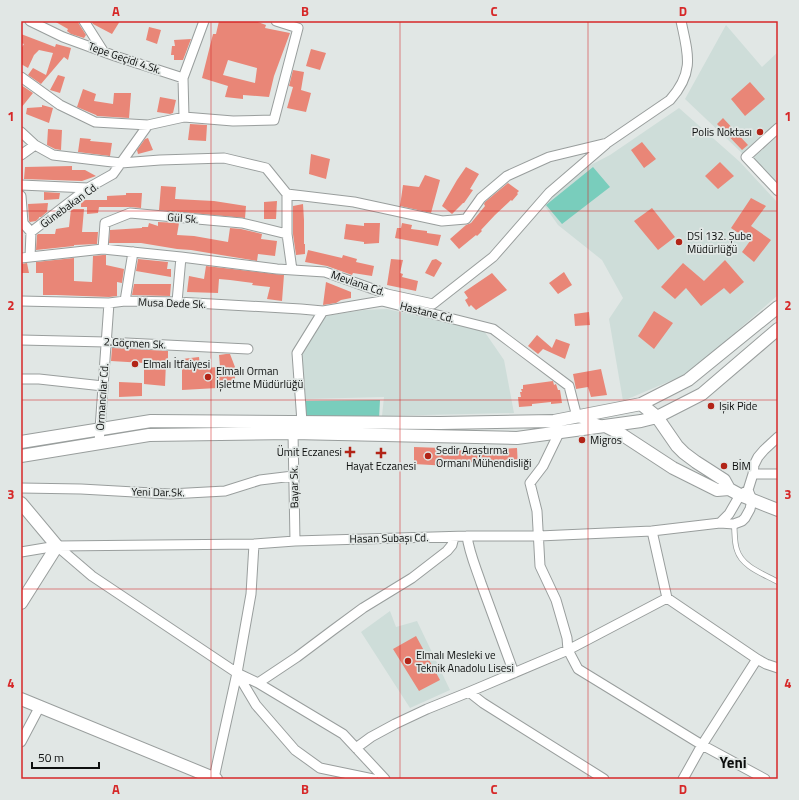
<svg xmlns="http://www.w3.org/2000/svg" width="799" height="800" viewBox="0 0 799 800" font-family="'Titillium Web',sans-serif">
<rect width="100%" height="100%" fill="#e1e7e5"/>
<path fill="#ceddd9" d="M726,25L762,67L778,52V123L744,155L685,99Z
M679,108L740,162L778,203V295L689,373L623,401L609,319L623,298L602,260L558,225L544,205L581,170L610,155Z
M778,136V184L753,158Z
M387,309L484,331L504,360L514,413L382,416L384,397L306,399L302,355L325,316L364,310Z
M390,611L396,627L417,621L450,690L410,708L361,632Z"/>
<path fill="#79cdbc" d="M593,167L610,187L562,224L546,205Z
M380,400L379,419H306L305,401Z"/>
<path fill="#e98677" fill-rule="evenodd" d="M54,21H78L79,24L86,35L84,38L71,34L67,31L68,29Z
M91,21H120L112,34L93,24Z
M219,21H255L266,25L265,28L290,33L274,76L269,97L243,95V99L225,97L228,86L202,78L213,34H216ZM228,60L257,68L255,83L223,75Z
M149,27L161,30L157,44L146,40Z
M21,34L55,47L56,44L71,48L68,60L64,57L41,84L28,75L33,68L46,75L53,53L39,50L34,55L28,68L21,64V49L24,44L21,43Z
M191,39L183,60H174V55H171L172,46H175L174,40Z
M311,49L326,53L320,70L306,66Z
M293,70L304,72L301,90L311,93L306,112L287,108L293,87L289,86Z
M58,75L65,77L60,93L50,90Z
M750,82L765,99L745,116L731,99Z
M21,85L33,93L21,108Z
M83,89L96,94L94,101L113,104L114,93H131L129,118L97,116L96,115L77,107Z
M160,97L176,100L173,113L170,114L157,112Z
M42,105L53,108L49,123L26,114L27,108L42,107Z
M723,118L748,145L742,150L717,124Z
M190,124L207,125L206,141L188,140Z
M48,129L62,130L61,150L55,149L47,145Z
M80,138L91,139L90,141L112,143L110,156L78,152Z
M148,138L153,150L138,154L137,150L145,139Z
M642,142L656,159L644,168L631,150Z
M311,154L330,159L326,179L309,174Z
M720,162L734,176L718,189L705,176Z
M72,166V170H85L96,176L82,181L24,179L25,167Z
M466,167L479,174L470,189L473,190L464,203H463L452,214L442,206L457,180Z
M425,175L440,180L431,213L400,206L403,185L419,187Z
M508,183L519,191L517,193L518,194L512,201L511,200L495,215L481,230L482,231L477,236L476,235L459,249L450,239L466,225L471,223L485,206L484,204L485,202Z
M161,186L176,187L175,199L214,201L246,206L245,218L159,210Z
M44,192L60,193L59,199L44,200Z
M126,193H142L141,208L131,207H99L98,213L87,214V207H81V201L82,200H107V196L126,195Z
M751,198L766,206L751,226L771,240L754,262L742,252L750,241L731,228Z
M277,201L276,219H264V202Z
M48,203L47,212L41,217H39V218L36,221L30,222L29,221L28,204Z
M303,204L304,220V244H305V254L296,255L293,234V206Z
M652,208L675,237L658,250L634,221Z
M71,209H84L82,232H98L97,244L74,245V246L36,250L37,235L38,234H55L56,229L69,227Z
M158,222L179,223L177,235L194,236L228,242L230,228L241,229L262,234L261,239L277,241L275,256L258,254L257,261L191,250L177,249L141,243H109L110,230L142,228V227H148L149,223L158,226Z
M364,223H380L379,243L364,244V242L344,239L346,224L364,226Z
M402,223L412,225L411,229L427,231V233L441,235L438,246L395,238L397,228H401Z
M308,250L342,258L343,255L357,259L356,262L374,266L372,276L353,273L352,275L327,266L305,262Z
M103,255H106V265L124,269L122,283L117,282V296L109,297L56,295H43V273H36V262L74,258V281L92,282L93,256Z
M138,259L168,262L167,269H171V277L136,271Z
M391,259L403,260L400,273L403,274L402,277L418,281L416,291L387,285Z
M436,259L442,263L434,277L425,273L432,260Z
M725,260L744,282L730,294L724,288L701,306L686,288L675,299L661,287L683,263L704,281Z
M27,263L29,273H21V264Z
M206,266L284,275L282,301L267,299L270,287L252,285L253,283L230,280L219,279L218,293L187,292L189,276L204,279Z
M564,272L572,285L558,294L549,283Z
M492,273L507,290L476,310L471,305L469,307L465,300L468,298L464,292Z
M326,282L351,292V298L341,300L336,303L323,305Z
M134,284H171L170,296L132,295Z
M654,311L673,323L654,349L638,336Z
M589,312L590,325L575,326L574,314Z
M537,335L552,348L556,339L570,344L565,359L543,349L538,354L528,346Z
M112,348L168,351V362H166L165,386L144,384V363L111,361Z
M226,354H230L235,367V387L182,390V359L199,357L200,368L220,367L219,355Z
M601,369L607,395L591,397L588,387L576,389L573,374Z
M553,381L554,385L556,384L558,390H560L562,403L551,404V402L532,404V406L519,407L518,397H521L520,392H522L521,389H523V385Z
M119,382L142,383V396L119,397Z
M414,447L442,448V451L468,450V448H485V450L517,448L518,467L494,468V463L464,462V468H449V466L414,464Z
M416,636L440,680L419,691L393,649Z"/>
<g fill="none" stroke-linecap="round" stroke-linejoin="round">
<g stroke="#999e9d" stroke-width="6">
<path id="lane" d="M734,524C735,532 734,542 737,550C742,567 764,574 778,582"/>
</g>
<g stroke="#999e9d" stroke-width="11">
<path id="street" d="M30,21L63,37L115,56L183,78L184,117
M84,21L103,51
M21,77L60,105L95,122L148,125
M183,78L204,21
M778,128L746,157L778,191
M21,132L35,145L53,155L121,163L160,160L224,158L266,168L287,194L354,202L442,221L466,219L481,198L507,176L549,157L607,143L670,100C695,72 688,54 681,21
M21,155L35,145
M21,185L88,188
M287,194V234L292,270
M21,196L23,223L31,232
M103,249L105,223L130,213L242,223L287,234
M30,257L31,232L88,188L113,174L148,125L184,117L233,121L274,120L298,28L276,21
M21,258L103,249L181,257L277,269L325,272L387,294L433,304L493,257L549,193L606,144
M21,301L109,303L125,301L177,302L301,309L323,311
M125,301L133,252
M177,302L181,257
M21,340L106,342L248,349
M21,379H39L103,386
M302,422L297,353L323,311L382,301L493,329L569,386L577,417L601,425
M293,433L295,541
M559,433L543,466L530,483L537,511L540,566L556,600L567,638L568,650L578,669L702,745L765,779
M99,443L109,303
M753,474H778
M21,488L81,489L170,494L225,491L260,480L293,476
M720,523L729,514L740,495L748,490L753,474L754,465L758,457L764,450L778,437
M652,531L667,598L757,659L766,664L778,668
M467,536C469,552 476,568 481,583C492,613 503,643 514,673
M57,546L92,576L237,673L258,683L343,734L385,779
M21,552L57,546L254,544L295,541L467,536H539L652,531L720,523L734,524L742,521L745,518L750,509L752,500L748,490
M237,673L256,705L295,750L320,768L373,779
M258,683L297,657L333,630L363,608L412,578L447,551L452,545L454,537
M469,692L483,703L604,779
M21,742L40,706
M356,748L371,737L395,724L427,709L469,692L568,650L667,598
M212,779L214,778L237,673L251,594L254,544
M683,779L702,745L757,659"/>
</g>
<g stroke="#999e9d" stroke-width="14">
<path id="secondary" d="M641,404L657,417L677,446L684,453L696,462L724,480L729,489L740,495L778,510
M605,426L621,434L673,468L717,490L729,489
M21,442L151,421L440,423L554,421L641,404L688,380L778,307
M21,456L149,435L293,433L517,438L641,421L657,417L702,394L778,329
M21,503L57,546L21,603
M21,699L216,779"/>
</g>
<use href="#lane" stroke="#fff" stroke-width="4.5"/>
<use href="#street" stroke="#fff" stroke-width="9"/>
<use href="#secondary" stroke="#fff" stroke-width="12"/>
</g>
<path fill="none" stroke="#d62828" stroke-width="1" stroke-opacity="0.55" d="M211,21V779M400,21V779M588,21V779M21,211H778M21,400H778M21,589H778"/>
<g fill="#b22417" stroke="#e1e7e5" stroke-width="1.5">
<circle cx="760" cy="132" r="4"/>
<circle cx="679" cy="242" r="4"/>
<circle cx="135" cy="364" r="4"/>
<circle cx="208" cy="377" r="4"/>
<circle cx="711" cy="406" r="4"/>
<circle cx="582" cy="440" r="4"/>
<path d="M348 446h4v4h4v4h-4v4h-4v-4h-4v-4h4z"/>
<path d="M379 447h4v4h4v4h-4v4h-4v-4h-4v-4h4z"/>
<circle cx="428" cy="456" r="4"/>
<circle cx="724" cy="466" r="4"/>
<circle cx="408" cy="661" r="4"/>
</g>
<g text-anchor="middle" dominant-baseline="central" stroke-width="3.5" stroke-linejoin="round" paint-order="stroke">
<g font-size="11" fill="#0d0f0e" stroke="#e1e7e5">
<text transform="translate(125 58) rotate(19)">Tepe Geçidi 4.Sk.</text>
<text transform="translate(69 205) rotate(-36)">Günebakan Cd.</text>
<text transform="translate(183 218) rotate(5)">Gül Sk.</text>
<text transform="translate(358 283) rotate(19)">Mevlana Cd.</text>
<text transform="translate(172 303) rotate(2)">Musa Dede Sk.</text>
<text transform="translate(427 312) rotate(14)">Hastane Cd.</text>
<text transform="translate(135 343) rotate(3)">2.Göçmen Sk.</text>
<text transform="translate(102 397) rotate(-86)">Ormancılar Cd.</text>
<text transform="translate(294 487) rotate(-91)">Bayar Sk.</text>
<text transform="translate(158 492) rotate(1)">Yeni Dar.Sk.</text>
<text transform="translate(389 538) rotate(-1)">Hasan Subaşı Cd.</text>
</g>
<g font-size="11" fill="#0d0f0e" stroke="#e1e7e5" text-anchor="start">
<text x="752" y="132" text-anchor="end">Polis Noktası</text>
<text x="687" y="236">DSİ 132. Şube<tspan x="687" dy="13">Müdürlüğü</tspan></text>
<text x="143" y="364">Elmalı İtfaiyesi</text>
<text x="216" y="371">Elmalı Orman<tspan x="216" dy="13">İşletme Müdürlüğü</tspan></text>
<text x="719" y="406">Işik Pide</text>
<text x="590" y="440">Migros</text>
<text x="436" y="450">Sedir Araştırma<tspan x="436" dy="13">Ormanı Mühendisliği</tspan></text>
<text x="342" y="452" text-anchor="end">Ümit Eczanesi</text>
<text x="381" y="466" text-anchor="middle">Hayat Eczanesi</text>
<text x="732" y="466">BİM</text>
<text x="416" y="655">Elmalı Mesleki ve<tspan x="416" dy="13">Teknik Anadolu Lisesi</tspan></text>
</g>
<g font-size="15" font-weight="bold" fill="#0d0f0e" stroke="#e1e7e5">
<text x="733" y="762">Yeni</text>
</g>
</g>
<rect width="799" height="800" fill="none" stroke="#e1e7e5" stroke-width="44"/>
<path d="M32 762v6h67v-6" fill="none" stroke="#0d0f0e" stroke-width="2"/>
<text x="38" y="762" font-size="12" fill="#0d0f0e" stroke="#e1e7e5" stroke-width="3" paint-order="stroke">50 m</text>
<rect x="22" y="22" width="755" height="756" fill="none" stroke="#d62828" stroke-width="1.5"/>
<g font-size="13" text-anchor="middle" font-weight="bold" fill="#d62828">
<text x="116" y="16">A</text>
<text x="305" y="16">B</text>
<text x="494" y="16">C</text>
<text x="683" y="16">D</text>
<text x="11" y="121">1</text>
<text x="788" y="121">1</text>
<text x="11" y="310">2</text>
<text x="788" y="310">2</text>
<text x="11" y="499">3</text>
<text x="788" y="499">3</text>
<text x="11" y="688">4</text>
<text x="788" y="688">4</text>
<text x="116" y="794">A</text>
<text x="305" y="794">B</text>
<text x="494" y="794">C</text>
<text x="683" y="794">D</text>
</g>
</svg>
